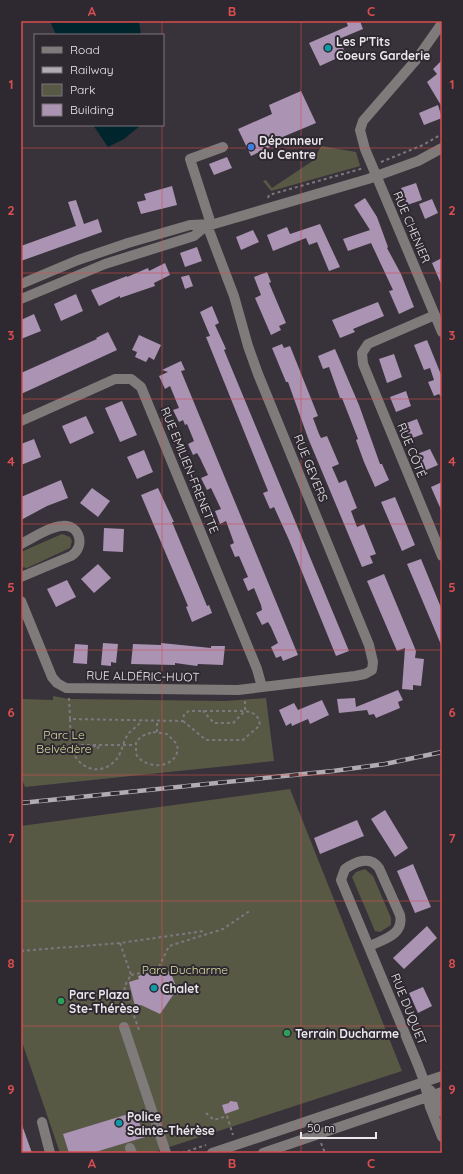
<svg xmlns="http://www.w3.org/2000/svg" width="463" height="1174" viewBox="0 0 463 1174" font-family="Quicksand,sans-serif">
<rect width="100%" height="100%" fill="#38333a"/>
<path fill="#585945" d="M321,146L356,152L360,166L271,191L263,181L266,180L272,188L314,160Z
M62,534L70,537L72,541L70,548L27,568L21,567V552Z
M53,696L69,699L225,701L266,698L274,761L25,787L21,777V699L53,700Z
M290,789L402,1071L151,1153H60L21,1039V826Z
M365,869L373,876L391,918V925L380,932L375,931L352,877L356,872Z"/>
<path fill="#01252d" d="M50,21H139L141,35H56Z
M93,125H141L124,139L108,147Z"/>
<path fill="#aa93b3" d="M346,21H360L363,29L339,39L346,54L320,66L309,43L348,26Z
M442,60V107L427,82L437,74L433,69Z
M301,91L316,123L285,136V140L251,156L238,129L272,114L269,105Z
M438,105L442,118L424,125L419,113Z
M227,157L232,168L214,175L209,164Z
M416,183L422,200L407,205L401,188Z
M172,186L177,205L141,214L137,202L146,200L144,194Z
M365,198L377,217L388,247L387,248L401,274L414,307L399,314L389,291L393,290L371,243L348,251L343,239L370,230L354,205Z
M432,199L438,213L425,219L419,204Z
M76,200L84,224L98,219L102,232L21,261V246L76,226L68,202Z
M320,224L340,267L329,271L317,242L309,245L306,238L273,251L267,235L287,227L290,234Z
M253,230L259,242L241,250L236,237Z
M197,247L202,261L185,267L180,253Z
M442,258V286L432,263Z
M165,263L170,275L154,283L155,286L120,298V296L99,306L91,290L127,276V277L148,268L149,271Z
M267,272L271,282L269,283L286,323L279,326L281,330L271,335L255,298L261,295L254,277Z
M189,275L193,286L185,289L181,277Z
M76,294L83,311L61,321L54,304Z
M378,302L384,316L353,329L355,332L340,338L332,320Z
M212,306L219,323L215,325L226,349L224,350L349,651L336,656L289,540L274,507L270,509L263,493L268,491L206,337L210,336L200,312Z
M34,314L41,331L21,339V320Z
M108,332L117,350L21,394V373L97,339L96,338Z
M139,335L161,345L154,360L149,357L146,362L135,357L137,352L132,350Z
M427,340L442,377V399L439,394L434,396L428,382L434,380L430,368L424,370L414,345Z
M282,344L284,348L290,346L318,416L313,418L319,434L321,438L327,436L339,464L332,467L339,483L346,480L357,508L351,511L357,527L364,524L376,554L370,556L373,563L362,567L308,438L288,382H286L272,348Z
M335,349L359,405L380,464H382L389,480L375,487L364,462L356,440L358,439L342,398H340L329,367L323,369L318,356Z
M394,354L402,377L387,383L379,359Z
M181,361L185,370L181,371L298,655L283,661L281,656L276,658L271,647L278,643L271,627L268,622L262,625L256,613L262,610L261,605L254,588L248,591L243,579L248,577L239,556L235,557L230,545L234,543L226,521L220,524L215,511L221,509L211,488L207,490L201,478L208,475L200,458L197,453L193,455L188,444L194,441L187,424L185,425L183,420L179,422L173,410L179,408L170,386L165,389L159,376L168,372L162,370Z
M406,391L411,406L396,412L390,397Z
M122,401L137,435L120,442L105,408Z
M86,416L94,433L70,444L62,426Z
M417,419L423,434L410,439L404,424Z
M34,439L41,457L21,465V444Z
M430,449L438,465L424,471L417,454Z
M144,450L153,472L137,479L127,457Z
M61,480L68,498L47,506L21,520V497Z
M442,482V512L431,487Z
M92,488L110,501L98,517L80,503Z
M158,488L174,522H172L200,589L207,606L209,605L212,613L192,622L186,607L188,606L141,495Z
M395,497L415,545L402,551L381,502Z
M104,528L124,529L123,552L103,551Z
M421,559L442,610V647L407,564Z
M98,564L111,578L94,593L81,579Z
M384,574L416,651L415,658L424,659L421,686L413,685V690L402,689L405,648L397,651L367,581Z
M67,580L76,597L56,607L47,589Z
M103,643L118,644L116,663L111,662V666L101,665Z
M161,643L211,648V646H225L223,665L198,664L197,666L175,663V665L131,664L133,644L161,645Z
M75,644L88,645L87,664L73,663Z
M398,690L403,700L398,702L400,708L376,718L374,714L369,715L367,710L339,713L337,699L355,698L356,707Z
M322,700L329,715L310,724L308,719L292,726L291,723L286,726L279,710L294,703L298,710Z
M385,810L408,848L395,857L371,819Z
M357,820L364,836L320,854L314,838Z
M413,864L431,907L415,913L397,871Z
M427,926L437,938L404,969L393,958Z
M158,970L161,975L170,971L179,994L173,995L160,1014L141,1005L135,1006L129,982L139,979L138,976Z
M423,987L432,1006L418,1013L409,993Z
M230,1101L237,1102L239,1109L225,1114L222,1105L229,1103Z
M135,1112L145,1137L92,1153H69L63,1134Z
M21,1125H22L32,1153H21Z"/>
<g fill="none" stroke-linecap="round" stroke-linejoin="round">
<path stroke="#7d787e" stroke-width="2" stroke-dasharray="3 3" stroke-linecap="butt" d="M381,162L423,145L442,134
M268,198L269,195L364,168
M69,698L70,719L183,721L184,714L189,711H245V699
M70,719L71,745H135
M183,721L206,740H243L260,725C258,715 255,713 245,711L233,723H214L203,711
M153,732L167,734L177,744C182,768 146,772 136,754V742L142,736Z
M157,732V721
M71,745C75,767 98,778 115,761C122,754 122,744 127,736C131,729 138,727 142,720
M93,745L97,749L100,745
M120,943L131,975L124,987L139,1030
M21,951L120,943L204,931
M131,975L158,969L169,946L223,929L251,910
M206,1113L214,1120L227,1116L233,1135
M321,1143L325,1153
M182,1153L206,1145"/>
<path stroke="#807b7b" stroke-width="10" d="M442,23L416,60L363,121L360,130L365,149L442,332
M211,224L190,159L223,147
M21,284L78,260L128,243L190,225L214,224L368,179L418,161L442,148
M21,299L105,264L194,236L207,225
M435,315L368,344L362,353L363,364L442,556
M21,421L115,379H131L141,387L257,669L262,687
M21,544C33,538 48,527 62,526C80,524 86,547 71,556L21,577
M21,601L52,677L57,683L66,688L238,690L355,676L365,674L372,670L373,662L369,645L258,374L248,346L234,296L207,225
M370,946C384,939 404,935 400,915L379,868C370,855 355,862 345,869L341,880L418,1065L424,1081L430,1107L442,1137
M124,1027L166,1153
M430,1090L442,1112
M42,1122L50,1153
M130,1148L132,1153
M212,1153L442,1076
M263,1153L442,1092"/>
<g stroke="#b0acb1" stroke-width="4.5">
<path id="rail" d="M21,803L333,771L385,764L442,752"/>
</g>
<use href="#rail" stroke="#2e2930" stroke-width="3" stroke-dasharray="9" stroke-linecap="butt"/>
</g>
<path fill="none" stroke="#da4e4f" stroke-width="1" stroke-opacity="0.55" d="M162,21V35M301,21V1153M162,125V1153M21,148H442M21,273H442M21,399H442M21,524H442M21,650H442M21,775H442M21,901H442M21,1026H442"/>
<g fill="#0f9aa8" stroke="#2e2930" stroke-width="1.5">
<circle cx="328" cy="48" r="4"/>
<circle cx="154" cy="988" r="4"/>
<circle cx="119" cy="1123" r="4"/>
</g>
<circle fill="#3f7fe0" stroke="#2e2930" stroke-width="1.5" cx="251" cy="147" r="4"/>
<g fill="#2e9e5b" stroke="#2e2930" stroke-width="1.5">
<circle cx="61" cy="1001" r="4"/>
<circle cx="287" cy="1033" r="4"/>
</g>
<g text-anchor="middle" dominant-baseline="central" stroke-width="4" stroke-linejoin="round" paint-order="stroke">
<g font-size="12" font-weight="bold" fill="#ebe8ec" stroke="#2e2930" text-anchor="start">
<text x="336" y="41">Les P'Tits<tspan x="336" dy="14">Coeurs Garderie</tspan></text>
<text x="259" y="140">Dépanneur<tspan x="259" dy="14">du Centre</tspan></text>
<text x="162" y="988">Chalet</text>
<text x="69" y="994">Parc Plaza<tspan x="69" dy="14">Ste-Thérèse</tspan></text>
<text x="295" y="1033">Terrain Ducharme</text>
<text x="127" y="1116">Police<tspan x="127" dy="14">Sainte-Thérèse</tspan></text>
</g>
<g font-size="12" fill="#ebe8ec" stroke="#2e2930">
<text transform="translate(412 227) rotate(67)">RUE CHENIER</text>
<text transform="translate(412 450) rotate(68)">RUE CÔTÉ</text>
<text transform="translate(311 468) rotate(68)">RUE GEVERS</text>
<text transform="translate(190 470) rotate(68)">RUE EMILIEN-FRENETTE</text>
<text transform="translate(143 676) rotate(1)">RUE ALDÉRIC-HUOT</text>
<text transform="translate(409 1009) rotate(68)">RUE DUQUET</text>
</g>
<g font-size="12" fill="#dbdf9f" stroke="#2e2930">
<text x="64" y="734">Parc Le<tspan x="64" dy="14">Belvédère</tspan></text>
<text x="185" y="969">Parc Ducharme</text>
</g>
</g>
<rect width="463" height="1174" fill="none" stroke="#2e2930" stroke-width="44"/>
<rect x="34" y="34" width="130" height="92" fill="#2e2930" stroke="#7a757b"/>
<rect x="42" y="47" width="20" height="6" fill="#807b7b" stroke="#7a757b"/>
<text x="70" y="54" font-size="12" fill="#ebe8ec">Road</text>
<rect x="42" y="67" width="20" height="6" fill="#b0acb1" stroke="#7a757b"/>
<text x="70" y="74" font-size="12" fill="#ebe8ec">Railway</text>
<rect x="42" y="84" width="20" height="12" fill="#585945" stroke="#7a757b"/>
<text x="70" y="94" font-size="12" fill="#ebe8ec">Park</text>
<rect x="42" y="104" width="20" height="12" fill="#aa93b3" stroke="#7a757b"/>
<text x="70" y="114" font-size="12" fill="#ebe8ec">Building</text>
<path d="M301 1132v6h75v-6" fill="none" stroke="#ebe8ec" stroke-width="2"/>
<text x="307" y="1132" font-size="12" fill="#ebe8ec" stroke="#2e2930" stroke-width="3" paint-order="stroke">50 m</text>
<rect x="22" y="22" width="419" height="1130" fill="none" stroke="#da4e4f" stroke-width="1.5"/>
<g font-size="13" text-anchor="middle" font-weight="bold" fill="#da4e4f">
<text x="92" y="16">A</text>
<text x="232" y="16">B</text>
<text x="371" y="16">C</text>
<text x="11" y="89">1</text>
<text x="452" y="89">1</text>
<text x="11" y="215">2</text>
<text x="452" y="215">2</text>
<text x="11" y="340">3</text>
<text x="452" y="340">3</text>
<text x="11" y="466">4</text>
<text x="452" y="466">4</text>
<text x="11" y="592">5</text>
<text x="452" y="592">5</text>
<text x="11" y="717">6</text>
<text x="452" y="717">6</text>
<text x="11" y="843">7</text>
<text x="452" y="843">7</text>
<text x="11" y="968">8</text>
<text x="452" y="968">8</text>
<text x="11" y="1094">9</text>
<text x="452" y="1094">9</text>
<text x="92" y="1168">A</text>
<text x="232" y="1168">B</text>
<text x="371" y="1168">C</text>
</g>
</svg>
